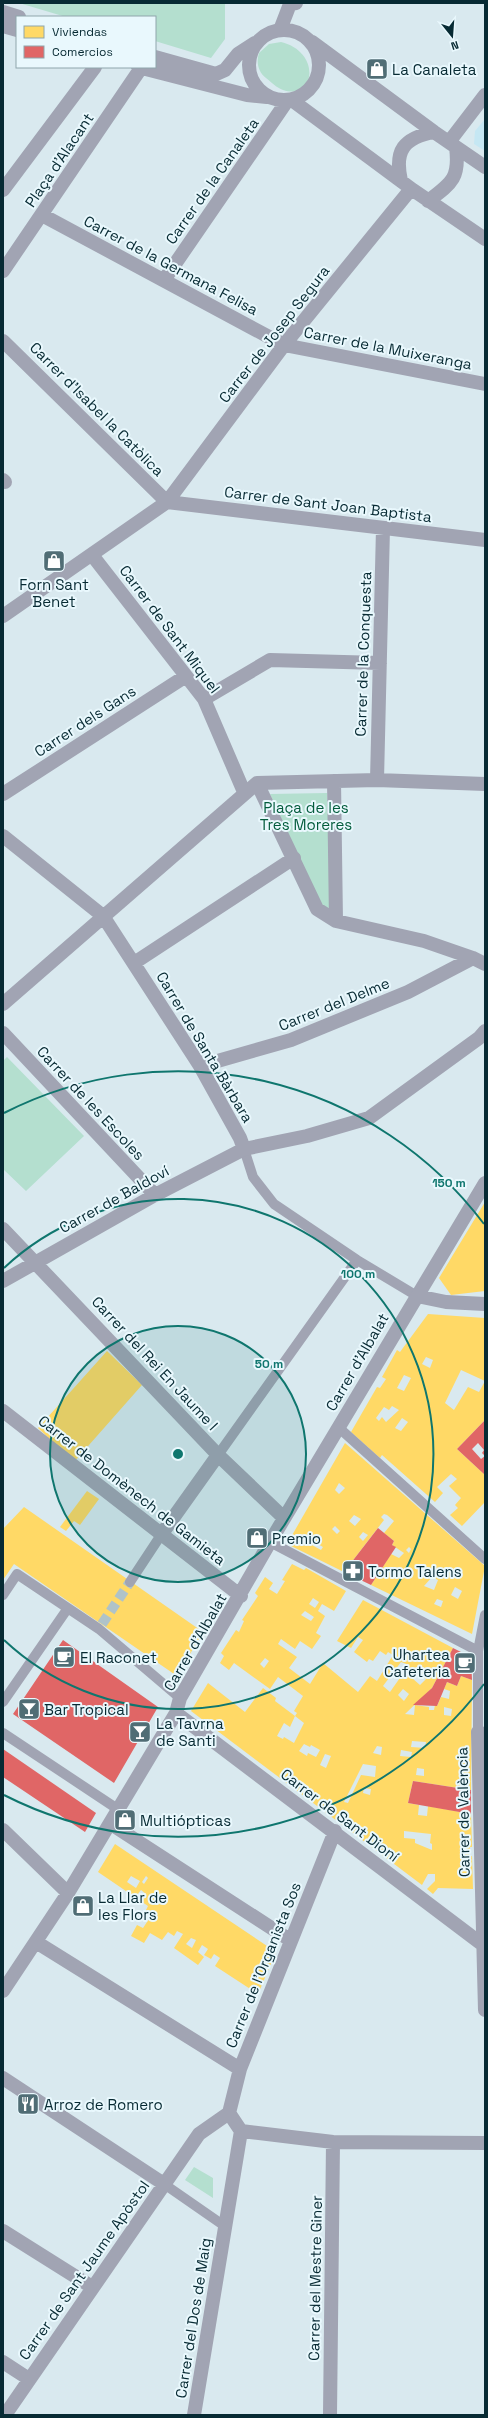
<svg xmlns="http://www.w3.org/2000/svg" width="488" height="2418" viewBox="0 0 488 2418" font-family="'Space Grotesk',sans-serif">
<rect width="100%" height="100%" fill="#d9e9ef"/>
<path fill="#c5e7f3" d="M485,119V151L474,144L475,131Z"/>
<path fill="#b4dfcf" d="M19,3H225V39L211,58L155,41V17H66Z
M281,42C322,52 315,101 283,90C277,88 271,82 266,78C258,72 256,62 259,53L269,44Z
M327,793L332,910L321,905L270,794Z
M7,1057L84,1136L26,1191L3,1169V1061Z
M194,2167L213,2178V2198L185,2180Z"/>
<path fill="#ffd966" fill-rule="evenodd" d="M485,1202V1291L451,1295L439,1278Z
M428,1314L485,1318V1420L457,1449L485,1475V1502L462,1526L450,1515L458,1508L455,1505L461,1498L449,1486L457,1479L451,1474L437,1487L443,1493L435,1502L382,1455L380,1458L351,1432L377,1387L380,1388L386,1379L382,1377L397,1350L400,1352ZM426,1357L433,1360L430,1368L422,1364ZM461,1370L485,1381L479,1392L468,1387L454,1410L445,1403ZM404,1375L411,1378L404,1391L397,1388ZM392,1406L399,1410L386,1422L382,1417L379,1421L376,1418L384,1407L389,1410ZM402,1418L408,1422L401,1431L395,1428Z
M107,1351L142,1385L74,1462L38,1428Z
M345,1443L485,1566L472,1634L371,1585L391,1554L399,1558L404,1553L392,1545L394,1541L384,1533L394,1521L387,1515L384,1514L381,1517L384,1520L344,1572L287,1544ZM339,1483L345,1488L339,1494L335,1490ZM354,1515L361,1519L355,1526L349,1521ZM335,1526L340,1531L337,1534L332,1529ZM363,1532L368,1535L363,1541L359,1537ZM314,1542L323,1547L321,1550L312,1545ZM409,1547L411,1549L409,1553L406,1550ZM432,1577L438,1580L434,1590L424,1586ZM455,1587L462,1591L458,1599L451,1595ZM437,1599L443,1601L441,1607L434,1604Z
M87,1491L99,1499L80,1525L74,1521L66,1531L60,1527Z
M24,1507L203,1632L177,1676L14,1564L3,1580V1529Z
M292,1564L304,1570L306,1568L346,1591L334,1611L322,1604L318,1611L325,1616L316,1633L321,1636L312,1649L300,1641L295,1649L281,1639L278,1644L297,1657L289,1668L310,1684L323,1663L358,1692L370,1676L377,1681L393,1655L388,1652L386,1655L380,1651L373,1661L369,1659L367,1662L354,1652L363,1640L358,1637L351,1648L337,1641L363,1600L453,1648L432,1688L405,1714L414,1715L415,1705L429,1707V1710H434L435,1705L437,1706L441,1697L449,1699L450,1691L444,1689L447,1682L457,1686L461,1676L472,1680L471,1790L413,1781L408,1803L419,1805L418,1815L427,1816L428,1806L471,1814L472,1847H470L469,1856H472L473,1889L438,1888L433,1894L427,1889L435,1881V1874H428L422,1885L191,1711L208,1683L245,1712L263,1688L276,1698L275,1701L295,1716L290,1727L284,1723L277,1736L283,1739L284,1737L294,1743L304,1723L295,1716L297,1713L294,1711L303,1696L278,1677L270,1689L234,1663L229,1670L220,1663L224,1656L221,1653L236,1630L239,1632L244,1621L242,1620L258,1596L255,1593L265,1577L273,1583L269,1589L277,1594L285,1581L282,1580ZM313,1598L319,1602L315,1608L309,1604ZM305,1611L314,1617L311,1621L301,1615ZM265,1658L269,1661L264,1668L260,1664ZM401,1662L409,1665L390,1692L383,1686ZM416,1673L426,1679L420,1685L412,1678ZM403,1689L409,1694L404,1701L398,1695ZM444,1707L452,1709L451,1716L444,1715ZM412,1741L426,1742L425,1748L411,1747ZM304,1744L310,1747L311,1745L320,1750L316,1757L308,1753L307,1756L299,1751ZM377,1746L382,1747L381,1755L373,1753ZM401,1750L412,1752L411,1757L400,1756ZM325,1754L331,1756L326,1768L320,1765ZM363,1764L376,1766L375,1777L361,1775L348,1803L344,1802ZM417,1768L424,1769V1776L416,1775ZM364,1788L371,1789L370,1795L363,1793ZM404,1831L431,1834L430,1843L432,1844V1850L415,1843V1839L404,1838Z
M115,1844L276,1952L258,1994L215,1966L220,1958L214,1954L211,1959L204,1955L208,1949L202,1945L198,1952L204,1957L198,1965L174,1948L183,1934L177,1931L174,1936L168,1932L162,1940L150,1933L144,1943L131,1936L137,1925L143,1928L151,1916L145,1912L148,1906L98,1872ZM131,1876L140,1881L136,1888L127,1882ZM146,1876L148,1878L144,1884L142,1882ZM141,1890L146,1894L144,1898L137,1895ZM191,1938L196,1940L192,1948L186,1944Z"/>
<path fill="#e06666" d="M485,1420V1456L482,1453L484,1450L478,1443L472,1449L481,1459L485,1456V1475L457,1449Z
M378,1528L394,1541L392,1545L396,1547L371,1585L344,1572Z
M63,1640L158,1707L114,1783L13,1714Z
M453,1648L471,1657L472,1680L461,1676L457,1686L447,1682L437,1706L413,1705L432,1688Z
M3,1749L96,1813L85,1832L3,1777Z
M413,1781L471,1790V1814L408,1803Z"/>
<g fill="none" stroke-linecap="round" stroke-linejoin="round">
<path stroke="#afc3c9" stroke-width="10" stroke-dasharray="10 5" stroke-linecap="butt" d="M102,1624L130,1582"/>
<path stroke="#a1a4b3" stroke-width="10" d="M244,1149L253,1177L274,1204L357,1260L417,1296
M338,1427L485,1559
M218,1455L357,1260
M270,1542L478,1651
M130,1582L161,1535
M3,1595L17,1574L99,1629L180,1698
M3,1702L68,1608
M478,1732V1651L485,1615
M3,1733L119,1810
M164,2184L226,2227"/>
<path stroke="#a1a4b3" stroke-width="14" d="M3,12L19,17
M3,26L17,30
M249 65a35 35 0 1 1 70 0a35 35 0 1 1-70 0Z
M280,30L290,4L296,3
M312,42L434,132L485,167
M155,57L216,74L225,70L238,54L255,43
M138,67L247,95L267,97
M293,101L413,190L485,239
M449,142L485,95
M401,181C394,150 404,138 434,132
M3,190L95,67
M428,201C452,183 460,178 456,147
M42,215L284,345L485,384
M3,271L141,68
M164,280L287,101
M3,341L167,502
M3,480L5,482
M167,502L485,540
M92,555L204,699L244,792
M3,616L167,502L284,345L411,189
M204,699L270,660L380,663
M377,780L383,528
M334,781L336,921
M257,783L317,909L336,921L424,941L473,958L485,964
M257,783L377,780L485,784
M3,794L186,676
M3,836L103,916L200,1066L240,1138L244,1149
M134,963L294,858
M3,1004L257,783
M3,1033L155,1195
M200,1066L291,1040L408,992L473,958
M3,1229L218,1455L284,1518
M3,1281L155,1195L244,1149L307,1136L369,1118L479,1038L485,1031
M417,1296L446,1302L485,1304
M3,1411L241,1596
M161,1535L218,1455
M176,1713L483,1945
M485,1735L478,1732L485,2010
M111,1824L290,1940
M3,1830L68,1893
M36,1942L240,2069
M3,1991L68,1893L176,1713L180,1698L270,1542L485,1183
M3,2078L164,2184
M229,2113L240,2069L335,1831
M241,2131L333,2142L485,2143
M3,2231L92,2287
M3,2362L29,2379
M5,2415L199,2134L229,2113
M194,2415L241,2131L229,2113
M330,2415L333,2142"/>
</g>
<circle cx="178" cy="1454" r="128" fill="#0f766e" fill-opacity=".12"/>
<g fill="none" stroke="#0f766e" stroke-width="2">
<circle cx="178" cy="1454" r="128"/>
<path d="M4 1268A255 255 0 1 1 4 1640"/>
<path d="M484 1684A383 383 0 0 1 4 1795M4 1113A383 383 0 0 1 484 1224"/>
</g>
<defs>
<g id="shop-square" transform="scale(1.15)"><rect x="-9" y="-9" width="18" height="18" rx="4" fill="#506d75" stroke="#e9f8fd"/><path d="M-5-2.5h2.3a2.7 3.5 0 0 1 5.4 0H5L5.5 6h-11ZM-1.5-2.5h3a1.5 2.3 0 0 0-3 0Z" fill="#fff"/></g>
<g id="pharmacy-square" transform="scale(1.15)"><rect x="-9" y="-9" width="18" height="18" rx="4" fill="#506d75" stroke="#e9f8fd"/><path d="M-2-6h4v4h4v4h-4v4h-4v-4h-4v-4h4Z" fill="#fff"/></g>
<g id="cafe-square" transform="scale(1.15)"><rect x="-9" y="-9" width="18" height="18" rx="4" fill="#506d75" stroke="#e9f8fd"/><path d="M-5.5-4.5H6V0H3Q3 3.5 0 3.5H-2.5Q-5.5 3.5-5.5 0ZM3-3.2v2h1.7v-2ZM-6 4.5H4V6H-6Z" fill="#fff"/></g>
<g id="bar-square" transform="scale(1.15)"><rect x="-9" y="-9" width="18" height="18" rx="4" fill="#506d75" stroke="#e9f8fd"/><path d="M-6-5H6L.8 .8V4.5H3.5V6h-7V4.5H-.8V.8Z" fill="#fff"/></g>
<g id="restaurant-square" transform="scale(1.15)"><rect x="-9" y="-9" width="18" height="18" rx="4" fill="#506d75" stroke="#e9f8fd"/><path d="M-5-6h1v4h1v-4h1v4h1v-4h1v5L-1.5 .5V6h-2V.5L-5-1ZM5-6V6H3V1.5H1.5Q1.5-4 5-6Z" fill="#fff"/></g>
</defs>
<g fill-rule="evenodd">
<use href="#shop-square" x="377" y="69"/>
<use href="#shop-square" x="54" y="561"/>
<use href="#shop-square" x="257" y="1538"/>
<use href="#pharmacy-square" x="353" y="1571"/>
<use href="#cafe-square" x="64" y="1657"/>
<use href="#cafe-square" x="465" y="1663"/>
<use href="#bar-square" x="29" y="1709"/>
<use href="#bar-square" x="140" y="1732"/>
<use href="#shop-square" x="125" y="1820"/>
<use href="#shop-square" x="83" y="1906"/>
<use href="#restaurant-square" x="28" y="2104"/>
</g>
<g text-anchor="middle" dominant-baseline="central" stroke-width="4" stroke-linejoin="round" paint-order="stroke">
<g font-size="15" fill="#072a33" stroke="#e9f8fd" text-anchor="start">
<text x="392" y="69">La Canaleta</text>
<text x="54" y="584" text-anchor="middle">Forn Sant<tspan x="54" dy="17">Benet</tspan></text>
<text x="272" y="1538">Premio</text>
<text x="368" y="1571">Tormo Talens</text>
<text x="450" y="1654" text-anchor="end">Uhartea<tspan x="450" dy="17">Cafeteria</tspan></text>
<text x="80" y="1657">El Raconet</text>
<text x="44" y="1709">Bar Tropical</text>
<text x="156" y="1723">La Tavrna<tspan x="156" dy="17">de Santi</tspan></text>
<text x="140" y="1820">Multiópticas</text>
<text x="98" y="1897">La Llar de<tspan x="98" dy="17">les Flors</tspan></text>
<text x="44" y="2104">Arroz de Romero</text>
</g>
<g font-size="15" fill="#072a33" stroke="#e9f8fd">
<text transform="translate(59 160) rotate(-56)">Plaça d'Alacant</text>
<text transform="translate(212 181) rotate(-55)">Carrer de la Canaleta</text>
<text transform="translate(171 265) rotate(28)">Carrer de la Germana Felisa</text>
<text transform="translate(274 334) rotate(-52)">Carrer de Josep Segura</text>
<text transform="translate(388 348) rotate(11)">Carrer de la Muixeranga</text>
<text transform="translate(97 409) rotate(45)">Carrer d'Isabel la Catòlica</text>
<text transform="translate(328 504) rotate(7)">Carrer de Sant Joan Baptista</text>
<text transform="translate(170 629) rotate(53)">Carrer de Sant Miquel</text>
<text transform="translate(363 654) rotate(-88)">Carrer de la Conquesta</text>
<text transform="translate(85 721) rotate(-33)">Carrer dels Gans</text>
<text transform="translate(334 1004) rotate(-22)">Carrer del Delme</text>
<text transform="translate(205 1047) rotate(59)">Carrer de Santa Bàrbara</text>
<text transform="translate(91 1103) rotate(47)">Carrer de les Escoles</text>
<text transform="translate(114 1199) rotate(-29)">Carrer de Baldoví</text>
<text transform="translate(357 1362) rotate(-60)">Carrer d'Albalat</text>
<text transform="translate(155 1363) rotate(47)">Carrer del Rei En Jaume I</text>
<text transform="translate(132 1490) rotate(38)">Carrer de Domènech de Gamieta</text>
<text transform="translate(195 1642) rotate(-60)">Carrer d'Albalat</text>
<text transform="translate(463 1812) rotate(-91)">Carrer de València</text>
<text transform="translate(340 1815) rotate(37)">Carrer de Sant Dioní</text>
<text transform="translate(263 1965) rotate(-68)">Carrer de l'Organista Sos</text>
<text transform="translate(84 2270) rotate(-55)">Carrer de Sant Jaume Apòstol</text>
<text transform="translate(315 2278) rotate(-89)">Carrer del Mestre Giner</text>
<text transform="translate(193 2318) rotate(-81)">Carrer del Dos de Maig</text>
</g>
<g font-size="15" fill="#035c3c" stroke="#e9f8fd">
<text x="306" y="807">Plaça de les<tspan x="306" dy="17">Tres Moreres</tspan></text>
</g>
</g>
<circle cx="178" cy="1454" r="6" fill="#0f766e" stroke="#e9f8fd" stroke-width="2"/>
<g font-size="12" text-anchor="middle" font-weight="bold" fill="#0f766e" stroke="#e9f8fd" stroke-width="4" stroke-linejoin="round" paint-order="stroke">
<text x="449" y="1187">150 m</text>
<text x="358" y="1278">100 m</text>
<text x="269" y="1368">50 m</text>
</g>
<rect width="488" height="2418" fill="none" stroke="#072a33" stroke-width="8"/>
<rect x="16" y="16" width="140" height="52" fill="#e9f8fd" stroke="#8fa6ac"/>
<rect x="24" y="26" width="20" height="12" fill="#ffd966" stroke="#8fa6ac"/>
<text x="52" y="36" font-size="12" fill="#072a33">Viviendas</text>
<rect x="24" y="46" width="20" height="12" fill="#e06666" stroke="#8fa6ac"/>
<text x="52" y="56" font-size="12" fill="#072a33">Comercios</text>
<g transform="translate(452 36) rotate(163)" stroke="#e9f8fd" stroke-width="3" paint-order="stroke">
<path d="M0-3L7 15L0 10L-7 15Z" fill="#072a33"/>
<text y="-6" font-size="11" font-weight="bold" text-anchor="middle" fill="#072a33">N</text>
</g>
</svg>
